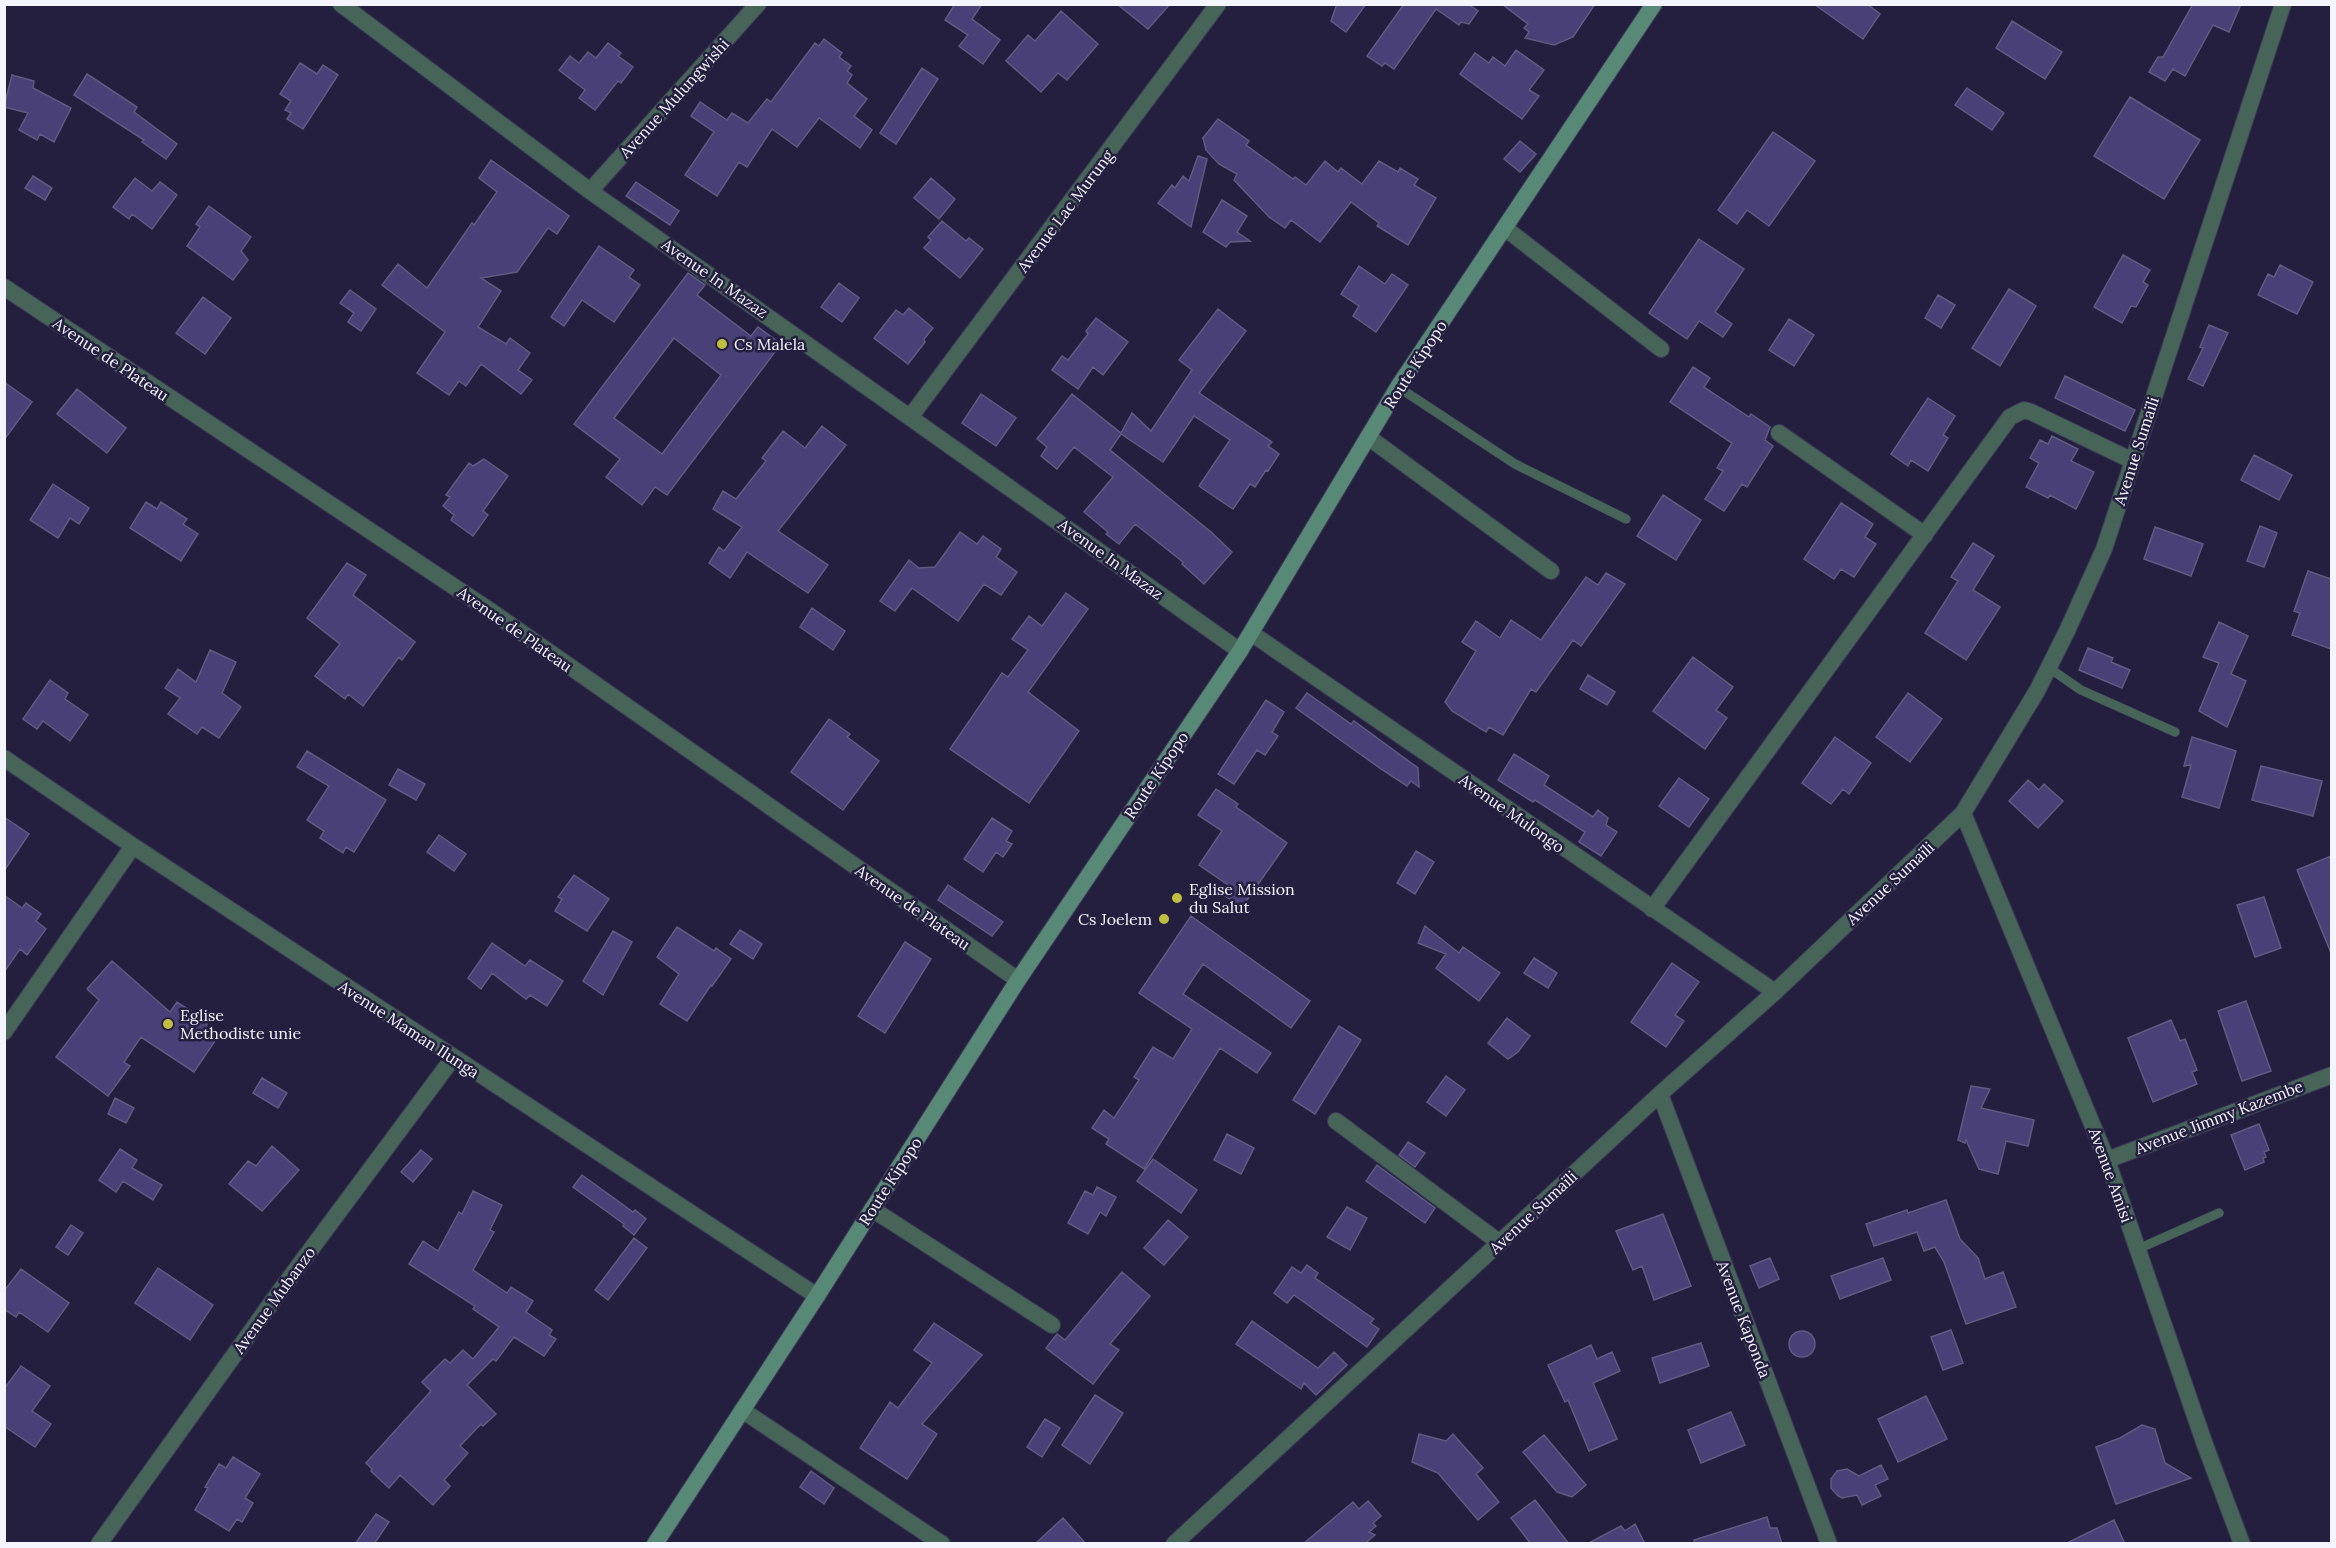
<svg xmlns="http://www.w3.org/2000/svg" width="2336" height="1548" viewBox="0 0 2336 1548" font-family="Lora,serif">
<rect width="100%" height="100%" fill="#241f3f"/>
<path fill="#484076" stroke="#5f5b81" stroke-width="1.5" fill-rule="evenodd" d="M955,4H982L972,19L1000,40L983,64L959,46L968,35L945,20Z
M1117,4H1170L1148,29Z
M1337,4H1366L1346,32L1331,21Z
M1404,4H1468L1478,11L1469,24L1461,22L1459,25L1436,9L1394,69L1385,63L1382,66L1367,56Z
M1502,4H1595L1573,37L1554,45L1525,38L1529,32L1524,28L1528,24Z
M1814,4H1867L1880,14L1863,39Z
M2193,4H2241L2229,32L2213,25L2185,76L2173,69L2165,81L2149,72L2158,57H2163Z
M1061,11L1098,44L1067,80L1058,73L1041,92L1006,61L1028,35L1035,41Z
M2012,21L2062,52L2045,79L1996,48Z
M824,39L842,53L839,57L851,66L847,71L852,75L847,83L867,99L854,116L872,130L860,148L819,118L797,147L772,129L747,167L739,162L717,196L685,175L714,132L691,116L700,102L727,120L732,113L748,123L767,99L771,102L815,43L819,46Z
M608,43L621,53L618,56L633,67L621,83L618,81L595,110L579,98L585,90L559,70L570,56L579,63L588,52L596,58Z
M1516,50L1544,70L1529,90L1539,96L1522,119L1460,74L1475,53L1489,63L1493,57L1505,66Z
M300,63L317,74L323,65L338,75L303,129L287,119L291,113L285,110L291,101L280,94Z
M922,68L938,79L896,144L880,133Z
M87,74L137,107L134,112L177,144L166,159L142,142L144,140L74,95Z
M12,75L34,81L33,88L71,108L54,142L40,134L37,140L19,130L28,113L4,107Z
M1967,88L2004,113L1992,130L1955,105Z
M2130,97L2200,140L2164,199L2094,156Z
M1218,119L1249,141L1246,145L1293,179L1295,177L1306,185L1325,161L1338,172L1341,168L1362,184L1379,161L1398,172L1400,168L1418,179L1414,185L1436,198L1408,245L1377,226L1379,223L1351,202L1320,242L1291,220L1285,228L1269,217L1234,180L1237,174L1219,164L1206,150L1203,138Z
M1773,132L1815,161L1769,226L1747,210L1737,224L1718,210Z
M1520,141L1536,154L1520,172L1504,159Z
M1198,156L1207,159L1191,227L1158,203L1172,185L1175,188L1183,176L1189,181Z
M491,160L569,216L557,234L548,228L517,272L481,278L501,291L478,327L506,344L510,338L530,353L518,370L532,380L521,394L481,364L466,386L459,381L449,395L417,373L445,332L382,285L398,264L427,288L472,223L474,225L497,192L479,178Z
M33,176L52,188L45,200L25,188Z
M135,178L152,191L160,182L177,195L152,229L132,214L129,219L113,207Z
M931,178L955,199L939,219L914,198Z
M636,182L679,211L670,225L626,196Z
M1222,200L1247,216L1237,232L1250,241L1230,242L1226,247L1203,232Z
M209,206L251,237L241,251L248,260L233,280L187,246L200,227L196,224Z
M942,221L966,241L969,238L983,249L960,278L924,248L931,240L928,237Z
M1699,239L1744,269L1715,312L1732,324L1723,337L1699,321L1687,339L1649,313Z
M599,246L634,270L629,277L640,285L614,322L582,300L564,326L551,317Z
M2123,255L2150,270L2143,282L2148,285L2136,307L2131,306L2122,323L2094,307Z
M2280,265L2313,282L2297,314L2258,295L2268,274L2274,277Z
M1359,266L1385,284L1392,274L1408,285L1376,332L1353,316L1359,306L1341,294Z
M688,273L705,285L697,295L751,336L758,327L781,344L667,495L655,487L642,505L606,477L620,459L574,424ZM674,338L721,375L662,454L614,418Z
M839,283L859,298L842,322L821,307Z
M2009,289L2036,306L2000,366L1972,348Z
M350,290L376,309L361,331L348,322L354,313L340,303Z
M1938,295L1955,305L1941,328L1925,318Z
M203,297L231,318L205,354L176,333Z
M909,308L933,328L924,339L925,342L908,364L874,338L896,310L903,315Z
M1218,309L1246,331L1199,393L1272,442L1268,446L1279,454L1268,471L1266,470L1255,487L1250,484L1233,509L1199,486L1230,440L1194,416L1163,462L1121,434L1110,450L1211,532L1232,552L1204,584L1182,564L1183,562L1135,524L1119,544L1106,534L1108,532L1084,512L1113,477L1074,447L1057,469L1041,456L1047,447L1037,439L1072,394L1121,433L1132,413L1151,431L1192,370L1179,360Z
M1096,318L1128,342L1103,375L1093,367L1078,389L1052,370L1062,356L1068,360L1088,334L1086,331Z
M1789,319L1814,335L1794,366L1769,350Z
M2209,325L2228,333L2203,386L2188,379L2203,348L2200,347Z
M1693,367L1710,378L1704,387L1749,417L1751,414L1770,427L1765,440L1773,446L1747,487L1742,484L1724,511L1705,499L1723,471L1717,468L1732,443L1670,402Z
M2065,376L2135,410L2125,431L2055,398Z
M4,382L32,402L4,440Z
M77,389L126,428L107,453L57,414Z
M981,394L1016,418L996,446L962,423Z
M1928,398L1955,416L1943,435L1948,438L1928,471L1911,460L1908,466L1891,454Z
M822,426L846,445L778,531L828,565L808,593L747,552L730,578L709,563L719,547L724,551L742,527L713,509L723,491L736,499L766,461L762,458L783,431L805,448Z
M2052,436L2078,449L2071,461L2094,472L2076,509L2050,495L2048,498L2026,487L2039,463L2030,458L2040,440L2048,444Z
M2254,455L2292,475L2279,500L2241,480Z
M484,459L508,476L483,511L488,515L473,536L451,520L454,515L443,506L450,497L446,495L469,463L473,466Z
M53,484L89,508L79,524L70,518L58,538L30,520Z
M1663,495L1701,520L1676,560L1637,536Z
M146,502L157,509L161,502L187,519L183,524L198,534L181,561L130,528Z
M1841,503L1873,524L1865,537L1876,544L1854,577L1841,569L1834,579L1804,559Z
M2260,526L2277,533L2264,567L2247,561Z
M2155,527L2203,544L2191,576L2144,559Z
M960,532L977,544L983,536L1001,549L996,557L1017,572L1001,595L984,584L958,621L912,588L895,611L880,601L909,560L919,568L935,567Z
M1973,543L1994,556L1973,590L2000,607L1966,660L1925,633L1958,581L1951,577Z
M347,563L366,575L353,595L415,642L402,660L399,657L363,706L348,694L345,699L315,676L340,644L307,618Z
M2308,571L2331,579V649L2292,635L2300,613L2294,611Z
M1606,573L1625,584L1581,646L1573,640L1536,692L1531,689L1503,735L1489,727L1486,732L1452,711L1445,702L1476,651L1462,642L1476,621L1500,638L1511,620L1541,640L1586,577L1598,585Z
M1066,593L1088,609L1028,692L1079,731L1029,803L950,749L1002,673L1008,677L1028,650L1012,639L1029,616L1042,626Z
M812,608L845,631L833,650L800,627Z
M2219,622L2248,636L2231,674L2246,681L2227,727L2199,711L2219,663L2203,657Z
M2088,648L2113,658L2111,662L2130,670L2122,688L2079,670Z
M210,650L236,662L222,693L241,707L219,738L202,727L197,734L168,714L180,698L165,688L178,669L196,682Z
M1693,657L1733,687L1716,710L1727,718L1705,749L1653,711Z
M1588,675L1615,692L1607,705L1580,689Z
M50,680L68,693L65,699L88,715L70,741L43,721L37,729L23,719Z
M1307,693L1351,724L1354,721L1418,768L1419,787L1411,781L1407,786L1381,769L1296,708Z
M1908,693L1942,719L1910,762L1876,737Z
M1266,700L1284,712L1272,732L1278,736L1265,755L1257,750L1234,784L1218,774Z
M829,719L850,734L847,737L879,761L843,810L791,772Z
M1835,737L1871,763L1849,794L1843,789L1831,804L1802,783Z
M2192,737L2236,751L2219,808L2182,797L2191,765L2184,766Z
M307,751L386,800L354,852L346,847L343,853L320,838L324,831L307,820L329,786L297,767Z
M1514,754L1549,776L1544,785L1593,817L1598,810L1608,818L1606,825L1617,832L1601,856L1579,842L1585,832L1535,800L1533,802L1498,780Z
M2261,766L2322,781L2313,816L2252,800Z
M398,769L425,784L416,800L389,785Z
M1679,778L1709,799L1689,827L1659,806Z
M2028,780L2039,790L2044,784L2063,801L2038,828L2009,801Z
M1216,789L1238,804L1236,807L1287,843L1242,907L1225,896L1231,887L1199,865L1222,831L1198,815Z
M4,817L29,834L4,871Z
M992,818L1012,831L1006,841L1012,844L1003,857L996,852L983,872L964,859Z
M439,835L466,854L454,871L427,852Z
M1416,851L1434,862L1415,894L1397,883Z
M2331,856V953L2297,870Z
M574,875L609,899L587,931L555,911L562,899L558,897Z
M948,885L1003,922L992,936L938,900Z
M4,895L22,908L26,903L41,914L36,921L46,929L27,955L20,949L4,972Z
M2264,897L2281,948L2255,957L2237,905Z
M1191,916L1310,1001L1291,1028L1203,964L1183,994L1271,1053L1257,1073L1220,1048L1144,1169L1106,1144L1109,1139L1092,1128L1104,1110L1114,1118L1139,1080L1134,1077L1153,1047L1173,1059L1192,1029L1139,993Z
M1425,926L1459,953L1463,947L1500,973L1479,1001L1436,968L1446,954L1418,943Z
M677,927L714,951L716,948L731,959L712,986L711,985L687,1021L660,1004L679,974L657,957Z
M740,930L762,944L753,959L730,944Z
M613,931L632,942L603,995L583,981Z
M905,942L931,959L885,1033L858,1016Z
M492,943L525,966L530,960L563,981L547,1006L530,995L526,999L492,973L481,989L468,978Z
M1534,958L1557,973L1548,988L1524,973Z
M112,961L170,1012L177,1002L208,1022L206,1026L219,1035L194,1072L141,1037L124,1062L130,1066L108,1096L56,1057L99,1000L87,989Z
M1672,963L1699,982L1675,1015L1684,1021L1666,1047L1631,1022Z
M2246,1001L2271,1071L2242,1081L2218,1011Z
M1507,1018L1530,1036L1518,1052L1508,1059L1488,1043Z
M2171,1020L2180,1041L2185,1039L2197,1070L2192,1072L2197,1084L2153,1102L2128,1038Z
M1339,1026L1361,1040L1315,1114L1293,1100Z
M1446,1076L1465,1090L1446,1116L1427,1102Z
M262,1078L287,1093L278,1108L253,1093Z
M1971,1086L1990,1089L1981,1108L2034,1120L2028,1146L2006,1141L1998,1174L1979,1169L1966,1140L1965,1143L1958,1140Z
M115,1098L134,1108L126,1123L108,1114Z
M2259,1124L2269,1150L2264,1152L2266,1157L2263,1158L2264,1162L2245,1170L2231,1135Z
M1227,1134L1254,1148L1241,1174L1214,1160Z
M1408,1142L1425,1153L1415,1167L1399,1155Z
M272,1146L299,1170L262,1211L229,1184L248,1161L256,1166Z
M120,1149L137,1160L132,1168L162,1185L153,1200L123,1181L116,1192L99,1180Z
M421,1150L432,1159L413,1182L401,1172Z
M1153,1159L1197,1190L1181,1213L1137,1181Z
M1377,1165L1435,1208L1425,1223L1366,1181Z
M582,1175L633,1212L635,1210L646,1219L634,1235L623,1226L624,1224L573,1187Z
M1097,1187L1116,1197L1106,1216L1100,1212L1088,1234L1068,1223L1085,1191L1093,1195Z
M473,1191L502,1205L490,1230L494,1232L473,1270L507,1293L511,1287L533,1301L526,1312L552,1330L549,1335L556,1339L544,1356L514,1337L496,1361L493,1359L467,1385L496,1414L483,1426L481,1424L460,1446L468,1453L444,1480L450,1486L433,1505L400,1475L389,1488L371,1471L372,1469L366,1463L431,1391L422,1382L445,1359L450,1363L463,1350L473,1359L499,1327L473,1309L475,1306L409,1264L423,1241L438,1251L459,1212L462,1214Z
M1946,1200L1960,1239L1978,1258L1985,1279L2003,1272L2016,1307L1966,1324L1944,1262L1935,1247L1924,1251L1917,1232L1874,1246L1866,1224L1907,1210L1908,1213Z
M1347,1207L1367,1218L1350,1250L1327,1237Z
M1663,1214L1691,1286L1654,1300L1642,1266L1633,1270L1616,1231Z
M1168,1220L1188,1237L1164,1265L1144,1248Z
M71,1225L83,1233L68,1255L56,1247Z
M634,1238L647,1248L608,1300L595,1290Z
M1770,1258L1779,1279L1759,1288L1750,1266Z
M1883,1258L1891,1280L1840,1299L1831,1276Z
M1307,1265L1318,1273L1315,1278L1374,1319L1370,1323L1379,1329L1367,1347L1294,1295L1287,1303L1274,1293L1292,1267L1301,1273Z
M158,1268L213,1305L190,1340L135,1303Z
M21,1269L69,1303L48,1332L19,1312L16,1317L4,1309V1291Z
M1122,1272L1150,1296L1110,1344L1119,1350L1093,1384L1046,1348L1057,1334L1065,1340Z
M1252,1321L1318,1368L1334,1352L1347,1365L1316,1395L1304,1383L1301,1389L1236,1344Z
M934,1323L982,1355L922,1424L937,1434L907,1479L860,1448L890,1402L898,1408L932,1363L914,1350Z
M1951,1330L1963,1363L1943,1370L1931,1337Z
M1789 1344a13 13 0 1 1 26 0a13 13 0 1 1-26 0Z
M1701,1343L1709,1366L1660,1383L1652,1358Z
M1591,1345L1597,1359L1612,1352L1620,1371L1593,1383L1617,1439L1589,1451L1568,1400L1565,1402L1548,1365Z
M21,1366L50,1386L32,1411L51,1424L35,1447L4,1426V1389Z
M1095,1395L1123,1413L1090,1464L1062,1445Z
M1926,1396L1947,1439L1898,1462L1878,1419Z
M1731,1412L1745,1445L1701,1463L1688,1430Z
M1045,1419L1060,1428L1042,1457L1027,1447Z
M2142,1425L2155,1429L2165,1463L2191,1478L2116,1504L2096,1447L2120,1438Z
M1419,1434L1446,1441L1453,1434L1483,1468L1476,1474L1499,1502L1478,1520L1438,1473L1412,1462Z
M1544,1435L1586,1485L1572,1497L1557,1492L1523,1452Z
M233,1457L260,1474L245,1498L253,1503L242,1522L237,1519L229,1531L195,1510L208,1488L205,1487L219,1464L226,1468Z
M1881,1465L1888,1479L1875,1485L1881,1496L1862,1505L1857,1495L1842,1498L1838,1496L1831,1488V1479L1837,1471L1847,1469L1859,1476Z
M811,1471L834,1488L824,1504L800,1487Z
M1535,1500L1569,1544H1531L1511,1518Z
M1368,1501L1381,1516L1373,1523L1376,1526L1369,1532L1375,1535L1364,1544H1303L1353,1502L1359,1509Z
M376,1514L389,1522L374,1544H355Z
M1767,1517L1770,1528H1777L1782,1544H1695L1694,1540Z
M1063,1518L1086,1544H1035Z
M2114,1520L2125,1544H2065Z
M1635,1524L1645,1544H1587L1621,1526L1625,1531Z"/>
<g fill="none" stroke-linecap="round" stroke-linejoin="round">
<g stroke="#3d3956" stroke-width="10">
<path id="service" d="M1398,387L1515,464L1626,519
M2049,668L2081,690L2175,732
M2138,1249L2219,1213"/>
</g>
<g stroke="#3d3956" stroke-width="18">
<path id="minor" d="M341,4L590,191L1240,651
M590,191L758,4
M1506,229L1661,349
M4,287L492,612L1018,980
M911,416L1218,4
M1779,433L1925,535
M1368,437L1551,571
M1251,633L1775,992
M4,758L133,846L817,1296
M1963,813L2107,1160L2204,1442L2242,1544
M1652,909L2010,417L2024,410L2031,412L2133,461
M4,1032L133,846
M1660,1094L1829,1544
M1336,1121L1500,1243
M2107,1160L2332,1075
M872,1209L1052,1325
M742,1410L942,1544
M99,1544L280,1291L453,1058
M1174,1544L1660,1094L1775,992L1963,813L2037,691L2067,631L2104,549L2283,4"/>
</g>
<g stroke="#3d3956" stroke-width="18">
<path id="secondary" d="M655,1544L817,1296L1018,980L1240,651L1398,387L1654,4"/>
</g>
<use href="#service" stroke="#466458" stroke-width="9"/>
<use href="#minor" stroke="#466458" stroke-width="16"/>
<use href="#secondary" stroke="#588876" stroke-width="16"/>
</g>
<g fill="#c0be41" stroke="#241f3f" stroke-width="2">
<circle cx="722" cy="344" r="6"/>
<circle cx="1177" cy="898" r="6"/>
<circle cx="1164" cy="919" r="6"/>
<circle cx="168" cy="1024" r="6"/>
</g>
<g text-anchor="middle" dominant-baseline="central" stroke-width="5" stroke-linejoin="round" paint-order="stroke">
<g font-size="16" fill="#f4f4fd" stroke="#241f3f">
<text transform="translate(674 98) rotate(-48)">Avenue Mulungwishi</text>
<text transform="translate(1065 211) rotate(-53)">Avenue Lac Murung</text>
<text transform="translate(715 278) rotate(35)">Avenue In Mazaz</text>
<text transform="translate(111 359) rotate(34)">Avenue de Plateau</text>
<text transform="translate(1415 364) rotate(-57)">Route Kipopo</text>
<text transform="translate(2136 451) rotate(-72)">Avenue Sumaïli</text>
<text transform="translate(1111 559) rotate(36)">Avenue In Mazaz</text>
<text transform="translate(515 629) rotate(35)">Avenue de Plateau</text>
<text transform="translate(1156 775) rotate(-56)">Route Kipopo</text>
<text transform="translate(1512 813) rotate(35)">Avenue Mulongo</text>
<text transform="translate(1890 883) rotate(-43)">Avenue Sumaïli</text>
<text transform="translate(913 907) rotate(35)">Avenue de Plateau</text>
<text transform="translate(409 1029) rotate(33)">Avenue Maman Ilunga</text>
<text transform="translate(2219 1117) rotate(-21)">Avenue Jimmy Kazembe</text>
<text transform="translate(2111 1175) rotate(70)">Avenue Amisi</text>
<text transform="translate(890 1181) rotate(-57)">Route Kipopo</text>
<text transform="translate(1533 1212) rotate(-43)">Avenue Sumaïli</text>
<text transform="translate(274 1300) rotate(-54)">Avenue Mubanzo</text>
<text transform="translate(1744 1319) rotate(69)">Avenue Kaponda</text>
</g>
<g font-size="16" fill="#f4f4fd" stroke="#241f3f" text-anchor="start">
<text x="734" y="344">Cs Malela</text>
<text x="1189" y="889">Eglise Mission<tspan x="1189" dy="18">du Salut</tspan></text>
<text x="1152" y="919" text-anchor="end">Cs Joelem</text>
<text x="180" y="1015">Eglise<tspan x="180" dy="18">Methodiste unie</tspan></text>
</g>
</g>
<rect width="2336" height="1548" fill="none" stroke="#f4f4fd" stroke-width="12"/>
</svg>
